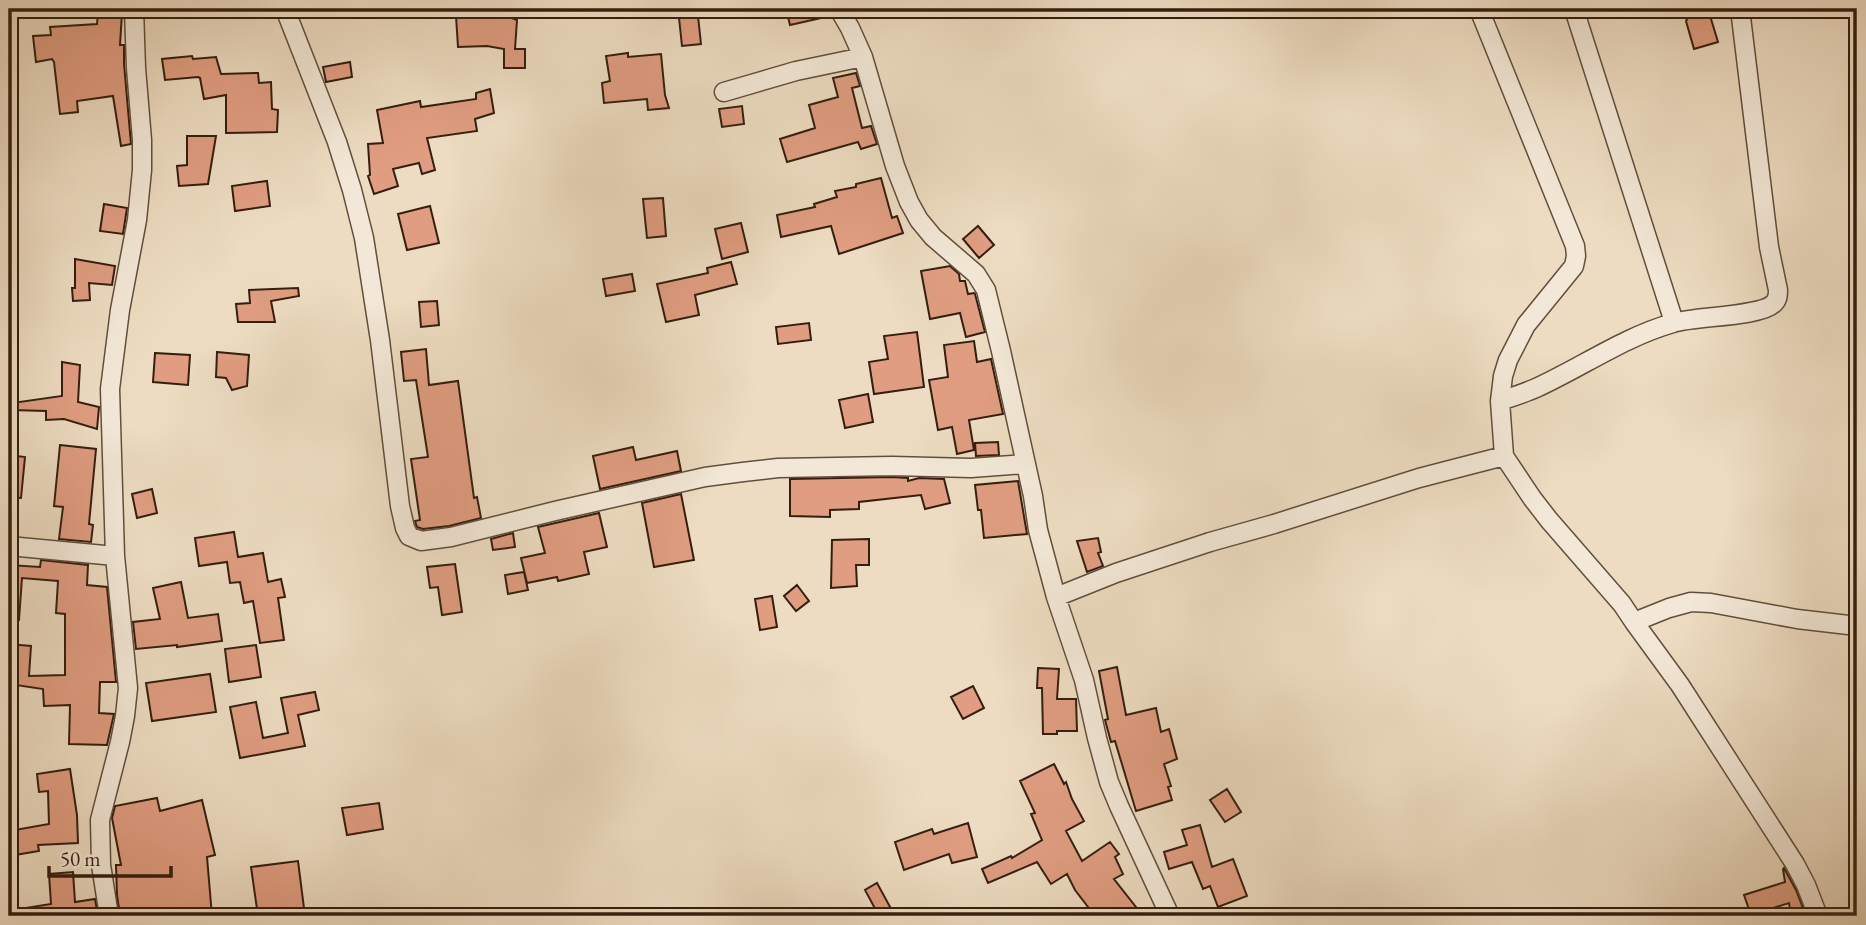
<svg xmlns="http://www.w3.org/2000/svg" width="1866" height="925" viewBox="0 0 1866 925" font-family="'EB Garamond',serif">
<rect width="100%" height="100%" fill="#eddcc1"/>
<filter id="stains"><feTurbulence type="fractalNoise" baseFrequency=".00286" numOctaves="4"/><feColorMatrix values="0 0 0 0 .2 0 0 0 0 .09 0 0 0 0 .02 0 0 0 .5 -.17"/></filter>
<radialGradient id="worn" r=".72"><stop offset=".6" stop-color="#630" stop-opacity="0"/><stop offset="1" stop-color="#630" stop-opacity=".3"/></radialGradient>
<path fill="#e09d81" stroke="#341e0f" stroke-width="2" d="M786,9H828L830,16L790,25Z
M1692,9H1708L1718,42L1694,49L1686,21Z
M98,12L122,13L120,45H124V64L131,144L121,146L113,96L77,101L78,112L60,114L54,62L52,59L36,62L33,36L51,35L50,27L97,24Z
M500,13L517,20L515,49H525V68H504V49L487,46L458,47L456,16Z
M698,16L701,44L682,46L679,18Z
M628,53V57L661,54L665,95L669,108L648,110L647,99L604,103L602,83L610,81L606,56Z
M192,56L193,59L216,57L221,74L258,73L259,83L271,82L272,109L278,110L277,132L226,133V95L204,99L200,78L198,77L165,80L162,59Z
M350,62L352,77L326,82L323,67Z
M856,73L860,86L852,88L862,128L871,126L877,144L861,149L858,142L787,162L780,139L815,128L809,105L838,97L833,78Z
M490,89L494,113L475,119L477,131L427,138L435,170L422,174L419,163L393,169L398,186L374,194L368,176L370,175L368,144L383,143L377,110L420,101L421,107L476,99V93Z
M742,106L744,124L722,127L719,109Z
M187,136H216L208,184L179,186L177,166L187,165Z
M881,178L892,218L897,216L903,233L839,254L831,226L781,237L777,215L815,207L814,204L837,197L835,191L856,187V184Z
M267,181L270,206L235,211L232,186Z
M663,198L666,236L647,238L643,199Z
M104,204L127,208L123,234L100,231Z
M430,206L439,243L407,250L398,214Z
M741,223L748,252L722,259L715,229Z
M978,226L994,245L979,258L963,239Z
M75,259L115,266L112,285L89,283L90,300L73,301L72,288H75Z
M731,262L737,284L695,295L699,315L666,322L657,284L708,273L707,268Z
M950,266L959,274L960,281H965L968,294L974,293L975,294L985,332L966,337L960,313L930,319L921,271Z
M632,274L635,291L606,296L603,279Z
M298,288L299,296L271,301L275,322H238L236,304L250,303L249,290Z
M437,301L439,325L421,327L419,302Z
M809,323L811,340L778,344L776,327Z
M917,332L924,387L874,394L869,362L888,359L884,336Z
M974,341L977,362L991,359L1003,414L969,420L974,450L957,454L952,427L938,430L929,380L948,377L944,345Z
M426,349L429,385L458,381L474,498L477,497L481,518L449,526L423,529L417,527L415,521L420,520L411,459L428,457L416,380L404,381L401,352Z
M217,352L249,355L247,386L232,390L226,378L216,377Z
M155,353L190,355L188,385L153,382Z
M62,362L80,365L78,402L99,407L97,429L64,419L46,420V411L12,410V403L62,396Z
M868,394L873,422L845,428L839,400Z
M998,442L999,455L976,456L975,443Z
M60,445L96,449L89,524L93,525L91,542L59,539L63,507L54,506Z
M633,447L636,460L677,451L681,471L600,489L593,456Z
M9,455L25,457L21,498L9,497Z
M892,477L908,478V481L919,478L944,479L950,503L925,509L921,495L859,502V509L830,510V517L790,516V479Z
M1018,481L1027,534L984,538L981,510H978L975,485Z
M152,489L157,513L137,518L132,494Z
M681,494L694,560L654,567L642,503Z
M599,513L607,547L584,552L589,574L558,581L557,577L527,583L521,558L545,553L538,527Z
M234,532L238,557L263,553L268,582L281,579L285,597L278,598L284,640L260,643L253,601L244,603L240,582L230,583L227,562L199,566L195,538Z
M513,533L515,547L493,550L491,539Z
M1098,538L1101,552L1098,553L1103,566L1087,572L1077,541Z
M869,539V565H856L857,586L831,588L832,540Z
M41,560L88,565L87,585L107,587L116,682H100L99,713L114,714L107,745L69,744L70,705L44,706L43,689L9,684V644L31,646L29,676L65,675V614L56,613L58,581L22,578L19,620H9V565L40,567Z
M455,564L462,612L442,615L438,587L430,588L427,567Z
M524,572L528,590L508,594L505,575Z
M181,582L188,618L218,614L222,641L177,647V645L136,649L133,622L160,619L153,588Z
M797,585L809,601L796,611L784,596Z
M772,596L777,627L760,630L755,599Z
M256,645L261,677L229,682L225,649Z
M1117,667L1126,715L1156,708L1161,732L1169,729L1177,759L1164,764L1171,786L1168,787L1172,800L1136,811L1115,741L1111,742L1105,720L1108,719L1099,671Z
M1038,668L1059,669L1057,699H1076L1077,731H1057V734H1043L1042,688H1037Z
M210,674L216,712L152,721L146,683Z
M973,686L984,708L963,719L951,697Z
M315,692L319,710L298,715L305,746L240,758L230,707L256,702L263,738L288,733L281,698Z
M1054,764L1064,784L1066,782L1072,799L1084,821L1066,831L1082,861L1110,842L1119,854L1115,857L1123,874L1114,879L1143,916H1095L1075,890L1067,874L1051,884L1037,862L988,883L982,869L1011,856L1012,858L1042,840L1031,814L1035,813L1020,781Z
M70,769L77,815L78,843L38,845L39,851L9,856V831L49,824L48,791L39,792L37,774Z
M1227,789L1241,812L1225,822L1210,800Z
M157,798L160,811L202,800L215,855L207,857L212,916H120L117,895L116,865H121L112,818L115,806Z
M379,803L383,829L347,835L342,808Z
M968,823L977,857L952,863L949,854L904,870L895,842L932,829L934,834Z
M1200,825L1212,867L1233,859L1247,896L1218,907L1210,886L1203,889L1192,862L1169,869L1164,852L1187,845L1182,830Z
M298,861L305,916H258L251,867Z
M1784,868L1796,890L1806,916H1791L1789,903L1751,915L1744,895L1785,882L1783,869Z
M73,872L75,902L95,899L98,916H20L19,909L51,904L49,874Z
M877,883L895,916H879L865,890Z"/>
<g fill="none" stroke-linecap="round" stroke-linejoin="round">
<g stroke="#624e3c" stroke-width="21">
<path id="minor" d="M285,9L337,142L352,190L364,238L380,340L400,506L405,528L409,536L421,541L451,537L555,511L705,477L743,472L778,468L892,466L971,468L1025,464
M839,9L850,28L863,57L895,166L909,202L919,220L933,237L976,274L986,290L1001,351L1033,496L1038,530L1056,597L1116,573L1210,542L1274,524L1419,478L1504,456
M1479,9L1575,246L1576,256L1574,266L1526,325L1508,360L1503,376L1500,401L1504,456L1532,498L1549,520L1622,604L1634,622L1669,608L1691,602L1711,603L1797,619L1857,626
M1574,9L1674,322
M724,92L796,71L863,57
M1500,401C1512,397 1525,393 1536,388C1582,367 1624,337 1673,323C1694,316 1759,317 1773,304C1778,300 1778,295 1778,290L1769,247L1740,9
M9,546L115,556
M1056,597L1084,680L1097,738L1109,782L1119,806L1170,916
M1634,622L1680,685L1795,864L1806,885L1818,916
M109,916L101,865L100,820L120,742L125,716L128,688L115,556L110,389L120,310L137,220L142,170V140L136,68L134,9"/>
</g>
<use href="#minor" stroke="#f3e8d7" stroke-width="18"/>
</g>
<rect width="1866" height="925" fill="none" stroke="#eddcc1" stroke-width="35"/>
<rect x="10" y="10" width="1845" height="904" fill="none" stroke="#341e0f" stroke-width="3.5"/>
<rect x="18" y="18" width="1831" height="890" fill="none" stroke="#341e0f" stroke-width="2"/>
<path d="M49 866v10h122v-10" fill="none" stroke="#341e0f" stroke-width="3.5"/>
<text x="60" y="866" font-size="21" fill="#341e0f" stroke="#f3e8d7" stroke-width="5" paint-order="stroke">50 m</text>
<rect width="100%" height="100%" filter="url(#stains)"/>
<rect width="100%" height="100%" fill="url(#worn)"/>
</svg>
